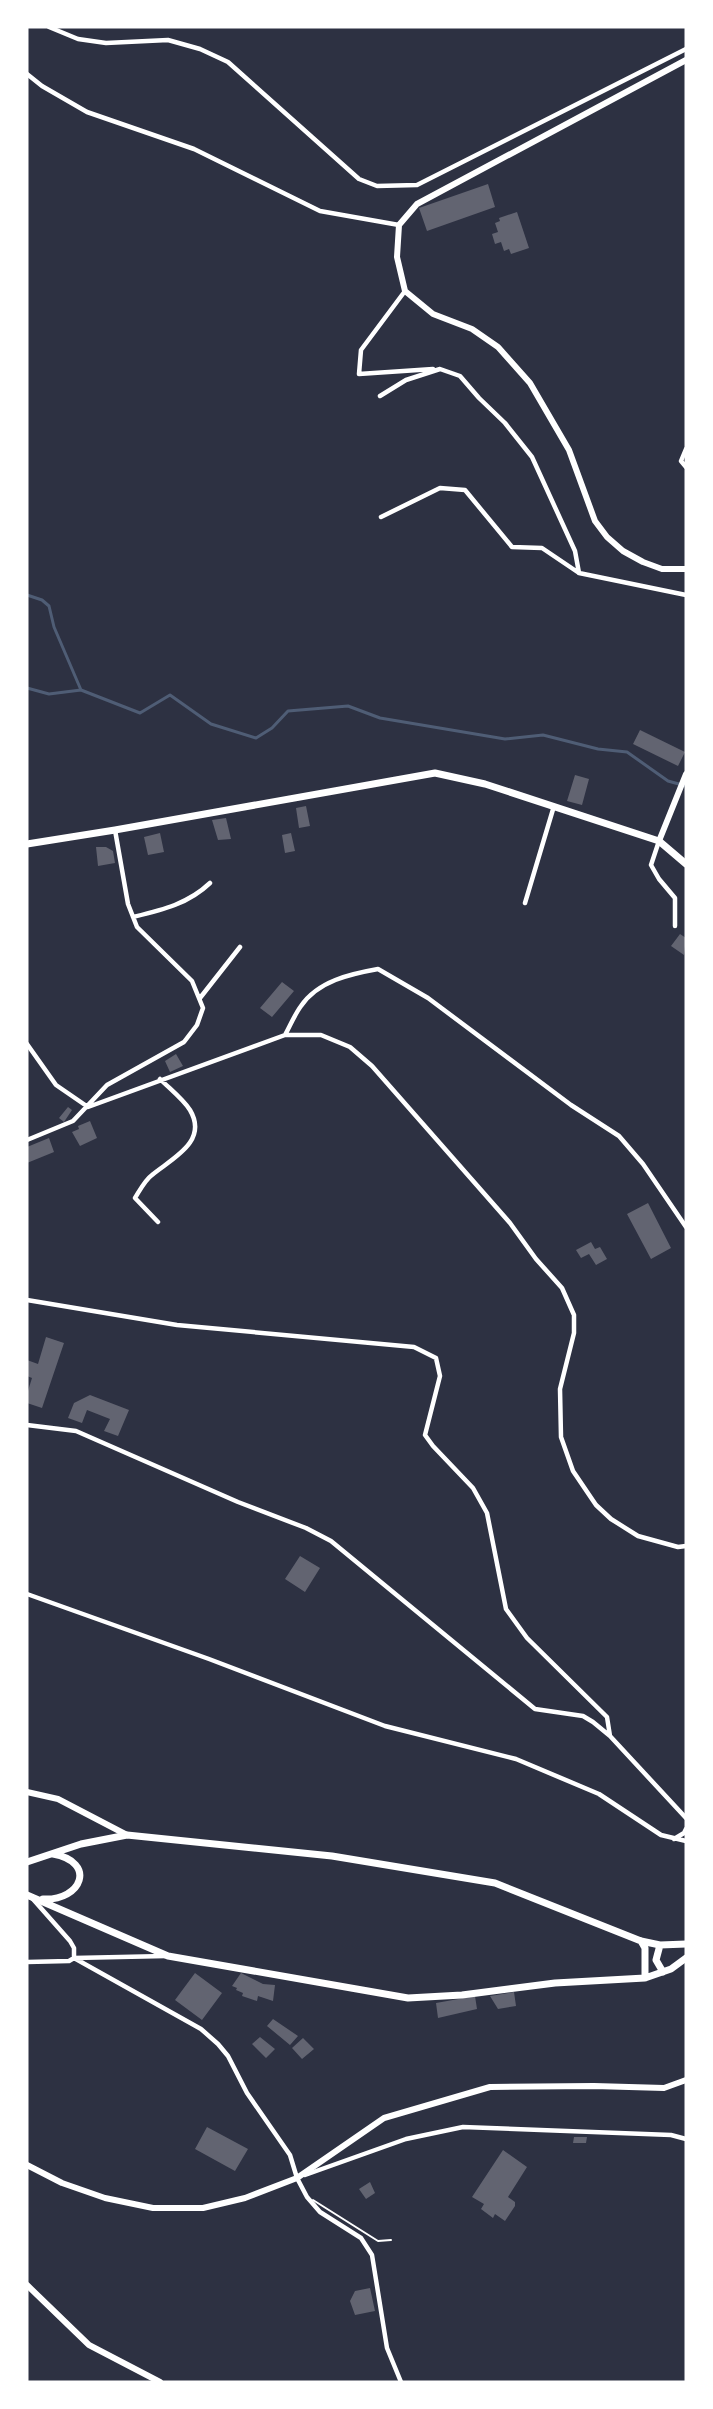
<svg xmlns="http://www.w3.org/2000/svg" width="713" height="2409" viewBox="0 0 713 2409" font-family="Quicksand,sans-serif">
<rect width="100%" height="100%" fill="#2d3142"/>
<g fill="none" stroke-linecap="round" stroke-linejoin="round">
<path stroke="#4f5d75" stroke-width="3" d="M27,595L42,600L49,606L54,627L81,690
M27,688L49,694L81,690L140,713L170,695L211,724L256,738L272,728L288,711L348,706L380,718L505,739L543,735L598,749L627,752L668,781L686,786"/>
</g>
<path fill="#626471" d="M488,184L495,207L427,231L419,208Z
M517,212L529,248L511,254L509,249L504,251L501,242L495,244L492,234L498,232L495,223L500,221L499,218Z
M640,730L685,752L678,766L633,744Z
M575,775L589,779L582,805L567,801Z
M306,806L310,826L299,828L296,808Z
M226,818L231,839L218,840L212,820Z
M160,833L164,852L148,855L144,837Z
M291,833L295,851L285,853L282,835Z
M96,847H106L113,851L115,863L98,866Z
M680,934L686,938L684,955L671,946Z
M282,982L294,991L272,1017L260,1008Z
M176,1054L183,1066L170,1072L165,1061Z
M68,1107L72,1110L64,1122L59,1118Z
M90,1121L97,1138L80,1146L72,1132L79,1129L78,1126Z
M49,1138L54,1152L27,1163V1147Z
M648,1203L671,1248L651,1259L627,1214Z
M591,1242L595,1249L600,1247L607,1259L596,1265L589,1254L581,1258L576,1250Z
M46,1337L64,1343L42,1408L27,1403V1394L32,1378L27,1376V1360L38,1364Z
M90,1395L129,1410L118,1436L104,1431L110,1419L87,1410L82,1423L68,1418L74,1403Z
M300,1556L320,1568L305,1592L285,1579Z
M195,1973L222,1993L202,2020L175,2000Z
M241,1973L263,1984L275,1985L273,2001L258,1996L257,2001L242,1996L243,1993L236,1990L237,1988L232,1986Z
M514,1992L516,2006L498,2009L490,1996Z
M475,1996L477,2009L438,2018L436,2003Z
M273,2019L298,2036L290,2045L267,2026Z
M260,2037L275,2049L266,2058L252,2044Z
M303,2038L314,2049L302,2059L292,2048Z
M207,2127L248,2149L235,2171L195,2149Z
M574,2137H587L586,2143H573Z
M503,2150L527,2167L508,2197L515,2202V2206L505,2221L495,2214L493,2218L481,2209L484,2204L472,2197Z
M370,2182L375,2193L366,2199L359,2189Z
M370,2288L375,2311L355,2315L350,2301L355,2291Z"/>
<g fill="none" stroke-linecap="round" stroke-linejoin="round">
<path stroke="#fff" stroke-width="2" d="M313,2200L378,2241L391,2240"/>
<path stroke="#fff" stroke-width="4.5" d="M49,27L78,39L106,43L168,40L200,49L228,62L359,179L377,186L417,185L686,49
M27,74L42,86L87,112L194,149L320,211L399,225
M405,291L361,350L359,374L433,369
M380,396L406,380L440,369L460,376L479,398L505,423L532,457L575,551L579,573
M686,449L681,461L686,467
M381,517L440,488L465,490L512,547L542,548L579,573L686,595
M659,841L651,865L659,879L675,898V926
M525,903L554,806
M133,917C162,910 188,904 210,883
M200,998L240,947
M285,1035C290,1026 295,1014 301,1006C318,981 350,974 378,969L428,998L571,1105L619,1136L643,1164L686,1227
M27,1044L56,1085L88,1107L285,1035H321L350,1047L372,1066L510,1223L536,1259L562,1288L574,1315V1333L560,1389L561,1437L573,1471L596,1505L611,1519L638,1536L678,1547L686,1546
M27,1140L73,1121L107,1085L184,1042L197,1025L203,1008L192,981L137,927L128,904L115,830
M158,1222L135,1198C140,1190 145,1180 152,1175C171,1159 209,1142 190,1110C183,1099 170,1089 160,1079
M27,1300L177,1325L414,1347L436,1358L440,1376L425,1435L433,1446L473,1488L487,1513L506,1609L527,1638L607,1717L610,1736
M27,1425L76,1431L238,1502L306,1528L331,1541L535,1709L583,1716L593,1722L610,1736L686,1818
M27,1594L209,1659L385,1726L516,1759L599,1794L661,1835L686,1841
M674,1839L684,1833L686,1829
M32,1898L70,1941L74,1948V1958
M74,1958L201,2029L218,2044L228,2056L247,2093L290,2155L297,2178L307,2197L320,2212L361,2238L372,2255L387,2348L401,2382
M27,1962L69,1961L74,1958L166,1956
M305,2175L406,2139L463,2127L671,2135L686,2139"/>
<path stroke="#fff" stroke-width="6" d="M686,60L417,204L399,225L397,257L405,291L433,314L472,329L498,347L530,383L569,450L595,521L607,537L623,551L643,562L662,569H686
M659,841L686,774
M27,1792L58,1799L127,1835
M27,2165L62,2183L105,2198L153,2208H203L245,2198L297,2178L384,2118L490,2087L594,2086L664,2088L686,2080
M27,2285L89,2345L160,2382"/>
<path stroke="#fff" stroke-width="7" d="M27,844L115,830L435,773L485,784L659,841L686,864
M27,1862L81,1844L127,1835L332,1856L495,1883L641,1941L660,1945L686,1944
M27,1895L168,1956L408,1998L462,1995L555,1983L645,1978L671,1969L686,1958
M43,1899C82,1901 97,1862 53,1854
M641,1941L645,1948V1978
M660,1945L656,1960L663,1972"/>
</g>
<rect width="713" height="2409" fill="none" stroke="#ffffff" stroke-width="57"/>
</svg>
